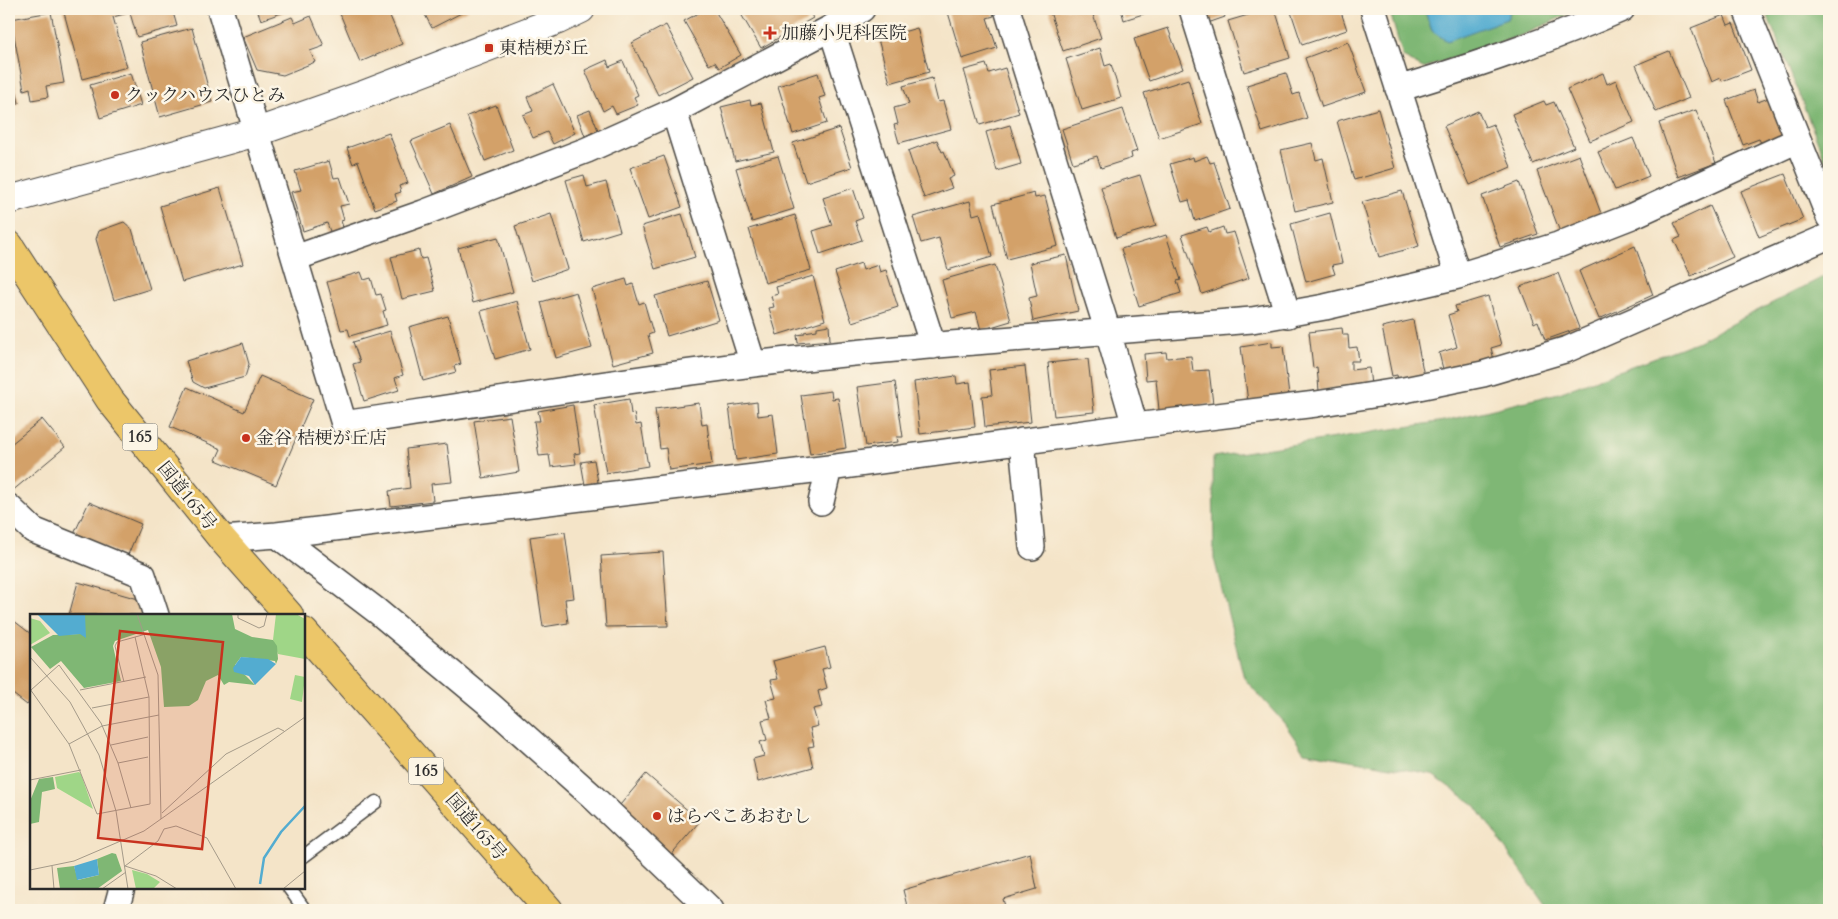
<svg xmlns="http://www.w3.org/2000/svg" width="1838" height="919" viewBox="0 0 1838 919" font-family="Cardo,'Noto Serif JP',serif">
<rect width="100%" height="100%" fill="#fcf5e5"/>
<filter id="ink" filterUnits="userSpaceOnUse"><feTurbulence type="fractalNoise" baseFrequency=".02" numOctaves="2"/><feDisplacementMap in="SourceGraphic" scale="10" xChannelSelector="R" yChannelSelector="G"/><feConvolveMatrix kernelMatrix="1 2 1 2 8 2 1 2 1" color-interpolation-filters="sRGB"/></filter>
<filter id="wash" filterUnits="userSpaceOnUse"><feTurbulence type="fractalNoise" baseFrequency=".0096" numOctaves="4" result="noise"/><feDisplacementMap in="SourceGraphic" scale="20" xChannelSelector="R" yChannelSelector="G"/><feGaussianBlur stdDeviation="1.12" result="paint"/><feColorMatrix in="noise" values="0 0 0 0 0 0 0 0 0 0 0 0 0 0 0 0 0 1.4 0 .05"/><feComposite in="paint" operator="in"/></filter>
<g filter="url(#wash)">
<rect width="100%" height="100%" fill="#f4e4c8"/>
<path fill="#7fb774" stroke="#557150" d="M1389,9H1424L1432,31L1507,19L1511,9H1579L1525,34L1423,68L1403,57Z
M1765,9H1829V170Z
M1829,274V910H1544L1547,908L1475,805L1431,774L1304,752L1284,723L1244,678L1214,558L1213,457L1444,421L1559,393L1696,342Z"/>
<path fill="#53acd0" stroke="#3f6c7e" d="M1424,9H1511L1507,19L1447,41L1432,31Z"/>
<g id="blocks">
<path fill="#d3a169" d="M63,9H127L128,13L113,17L127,67L82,79Z
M136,9H172L177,26L137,37L130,13L136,11Z
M257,9H293L261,20Z
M338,9H387L402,44L360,62Z
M422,9H469L432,28Z
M706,9H714L741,55L719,68L715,62L709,65L684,21Z
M738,9H808L813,18L761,48Z
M947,9H991L994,16L987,18L997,48L962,59Z
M1049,9H1091L1101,38L1063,51Z
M1121,9H1159L1124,20Z
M1200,9H1222L1225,17L1205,24Z
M1228,9H1249L1230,15Z
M1268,9H1275L1290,58L1244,72L1228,21Z
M1290,9H1340L1347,30L1302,45Z
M51,12L64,83L46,86L48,97L32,100L30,88L24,90L11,19Z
M1724,15L1728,25L1733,23L1751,70L1722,81L1721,78L1712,82L1691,28Z
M311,16L324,46L310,51L315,62L283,75L257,70L243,37L292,17L295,23Z
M666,25L693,77L658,95L632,43Z
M192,28L212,102L160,117L140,42Z
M917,28L929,72L890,83L878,39Z
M1168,28L1183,69L1149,81L1134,39Z
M1348,42L1366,92L1322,107L1305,58Z
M1100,48L1105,66L1111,64L1121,98L1082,110L1066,59Z
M1669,51L1689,98L1656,112L1636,65Z
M9,57L19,103L9,106Z
M607,60L609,67L623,61L638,95L634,97L638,105L616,114L612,106L603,111L585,70Z
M986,64L989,73L1005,68L1019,113L980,125L964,70Z
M131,73L141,105L100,118L90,85Z
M818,73L825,96L819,98L827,123L793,134L778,86Z
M1286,73L1293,95L1299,93L1307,118L1262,132L1247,85Z
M1603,73L1607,84L1616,80L1634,122L1590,141L1567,89Z
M932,78L938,102L943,101L951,129L899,143L894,125L898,124L894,108L909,104L903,86Z
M1188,79L1202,124L1159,138L1144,93Z
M553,84L575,133L553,144L547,132L533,138L523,115L533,111L527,97Z
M1754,90L1758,102L1771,97L1786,135L1762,145L1759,139L1743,145L1726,100Z
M750,100L751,105L761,103L774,152L735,161L721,107Z
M1544,101L1546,105L1554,102L1574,147L1533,164L1512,114Z
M496,105L513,150L485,161L467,116Z
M1123,109L1137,151L1131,153L1132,158L1101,168L1097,156L1073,163L1062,129Z
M1378,109L1395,168L1354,180L1337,121Z
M590,110L598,130L585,136L577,115Z
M1696,110L1716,163L1678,177L1659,123Z
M1478,111L1485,127L1493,124L1511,167L1470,185L1444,126Z
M450,125L472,177L434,194L411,141Z
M1010,125L1021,164L997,171L986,132Z
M839,128L852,167L806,182L793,143Z
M389,133L408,183L399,186L401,192L395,194L397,201L375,209L358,161L353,164L347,148Z
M1633,138L1649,176L1615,190L1598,152Z
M937,140L942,152L944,151L954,176L948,179L952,188L924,198L908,151Z
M1312,143L1316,160L1323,158L1333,202L1295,211L1281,150Z
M1579,155L1602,216L1560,232L1537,171Z
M664,156L682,207L648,219L630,168Z
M778,156L794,209L752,222L736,168Z
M1207,156L1210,163L1214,162L1230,209L1195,221L1189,200L1182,202L1170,164L1193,157L1194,161Z
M329,161L334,178L340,177L349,204L340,206L344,220L341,221L344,230L331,234L327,223L303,231L291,192L301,190L295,171Z
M1785,174L1803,219L1759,237L1741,191Z
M584,175L587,187L606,182L620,231L584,242L566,180Z
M1140,175L1156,226L1116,238L1101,187Z
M1519,182L1538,234L1500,247L1482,196Z
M220,188L243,264L182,282L160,206Z
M853,188L863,218L855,221L862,240L820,254L813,231L832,225L823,198Z
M1402,191L1419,246L1379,257L1362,202Z
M1034,193L1035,198L1045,196L1058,246L1007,259L993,204Z
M970,201L973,215L980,213L992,257L948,270L939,238L921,243L913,217Z
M1710,206L1733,257L1691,276L1674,240L1681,237L1674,223Z
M1330,213L1342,263L1332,265L1335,274L1306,282L1291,224Z
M551,214L568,269L532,281L515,226Z
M682,214L695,257L655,269L642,226Z
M795,215L811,270L765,283L749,229Z
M124,222L132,229L150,289L114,300L96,239L99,231Z
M1207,227L1209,232L1223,227L1225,234L1234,232L1249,278L1202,294L1182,235Z
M1166,235L1181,280L1177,281L1181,293L1139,306L1121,249Z
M498,237L513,292L473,303L458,248Z
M1635,246L1653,295L1599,319L1579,271Z
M419,250L421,259L426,258L435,291L402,299L391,257Z
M1066,255L1078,311L1033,321L1029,298L1037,296L1030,263Z
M861,263L863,270L878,265L880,272L886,270L898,307L852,322L835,272Z
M995,265L1011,321L981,330L976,312L952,318L942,280Z
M361,272L364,280L371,278L376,295L381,294L386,310L383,311L387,325L350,336L348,329L341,330L327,282Z
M1558,273L1579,328L1545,340L1538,321L1534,323L1520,287Z
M813,276L825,320L777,335L769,308L774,307L771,296L778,294L776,287Z
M626,279L628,286L633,284L639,304L644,302L653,333L648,335L653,353L613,364L592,289Z
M707,281L719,320L667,336L655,296Z
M576,292L592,348L556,358L541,302Z
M1488,296L1501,345L1491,348L1494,360L1444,373L1439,353L1457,347L1448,315L1457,312L1455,306Z
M517,301L530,349L495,359L481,311Z
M448,316L461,364L454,366L456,372L423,381L409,327Z
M1413,320L1424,376L1398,381L1397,375L1392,376L1382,327Z
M829,325L830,340L798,343L797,335L804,334V332L817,330V327Z
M1342,328L1343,335H1348L1349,348L1357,347L1359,361H1351V370L1369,368L1371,385L1319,391L1317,367L1313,368L1309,332Z
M390,331L403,375L395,378L399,390L364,401L353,364L360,362L353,342Z
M1272,342V347L1283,346L1289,396L1248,402L1241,347Z
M243,343L249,364L245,377L204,388L193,382L186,361Z
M1166,352L1167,358L1191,356L1193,371L1209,370L1213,404L1159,410L1156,379L1146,380L1144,354Z
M1088,359L1094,412L1054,416L1048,363Z
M1025,366L1031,422L985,427L982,396L992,395L989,370Z
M260,376L313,399L276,485L216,460L221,449L170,427L187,387L244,412Z
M956,376L957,384L970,382L975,427L920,434L914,382Z
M895,382L903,437H897L898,442L866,446L857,387Z
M831,391L832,399L838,398L846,448L810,454L801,395Z
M629,399L631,414L634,413L636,425L641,424L648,466L606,473L594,405Z
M757,402L758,416L773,414L778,454L736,460L729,406Z
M699,403L702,425L707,424L712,464L669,470L666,448L660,449L655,409Z
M573,405L580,453L574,454L576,464L551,467L549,455L539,456L534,421H540L538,411Z
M510,416L519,472L483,478L474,421Z
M42,419L65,447L11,492L9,489V442L11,444Z
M447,444L452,482L431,484L433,501L391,506L389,491L410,488L406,449Z
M594,460L598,482L585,485L581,462Z
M89,502L141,524L127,557L74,534Z
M565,532L574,598L565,599L568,623L543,627L530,537Z
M663,552L668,626L606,627L601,556Z
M78,582L149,602L145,615H69Z
M9,617L31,634V700L27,705L9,691Z
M825,647L830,667L822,669L827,688L818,691L822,707L813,709L818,726L810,728L814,746L808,747L813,767L758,782L753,759L764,756L760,742L767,740L762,720L771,718L766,700L776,698L771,680L778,679L773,661Z
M646,774L700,821L668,858L615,811Z
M1030,853L1037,889L1003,899L1006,910H908L903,890Z"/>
</g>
</g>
<g filter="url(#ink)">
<use href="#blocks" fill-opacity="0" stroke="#494743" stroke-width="1"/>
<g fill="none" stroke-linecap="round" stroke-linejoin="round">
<g stroke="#494743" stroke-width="15">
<path id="service" d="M304,856L376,802
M289,888L305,910"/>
</g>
<g stroke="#494743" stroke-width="28">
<path id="minor" d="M220,9L344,424C480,403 616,381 753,364C918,344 1085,334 1252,320L1325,307L1458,276L1558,245L1632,216L1798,140
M1007,9L1108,332L1135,426
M1192,9L1288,315
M1373,9L1458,276
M1746,9L1829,217
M831,28L933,346
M1398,89C1474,66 1549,41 1622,9
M674,111L753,364
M295,258L423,213L587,150L674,111L831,28L862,9
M1022,441L1032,547
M821,502L829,468
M9,507L33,530L143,575L156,615
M277,535L377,611L489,704L592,796L711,910
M222,539L277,535L829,468L1135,426L1316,404L1404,390L1483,374L1568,349L1829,236
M116,910L122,888"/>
</g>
<g stroke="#494743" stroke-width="30">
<path id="tertiary" d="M9,200L257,132L363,95L558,20L581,9"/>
</g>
<g stroke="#494743" stroke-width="30">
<path id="trunk" d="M9,245L110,400L222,539L289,615
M304,632L549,910"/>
</g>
<use href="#service" stroke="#fff" stroke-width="12"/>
<use href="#minor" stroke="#fff" stroke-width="25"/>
<use href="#tertiary" stroke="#fff" stroke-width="28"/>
<use href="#trunk" stroke="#ecc669" stroke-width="28"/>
</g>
</g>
<g fill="#c8321e" stroke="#fcf5e5" stroke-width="2">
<path d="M767.5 25.5h5v5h5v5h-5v5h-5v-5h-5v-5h5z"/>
<rect x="484" y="43" width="10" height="10" rx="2.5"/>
<circle cx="115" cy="95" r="5"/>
<circle cx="246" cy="438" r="5"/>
<circle cx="657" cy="816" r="5"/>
</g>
<g text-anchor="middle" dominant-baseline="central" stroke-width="5" stroke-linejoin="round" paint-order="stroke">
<g fill="#fcf5e5" stroke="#6a6863" stroke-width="1">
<rect x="122.5" y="423.5" width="35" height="27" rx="4"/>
<rect x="408.5" y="757.5" width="35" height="27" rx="4"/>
</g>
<g font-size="16" font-weight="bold" fill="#2b2b2b">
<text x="140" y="437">165</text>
<text x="426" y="771">165</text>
</g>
<g font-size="18" fill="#2b2b2b" stroke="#fcf5e5" text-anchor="start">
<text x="781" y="33">加藤小児科医院</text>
<text x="499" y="48">東桔梗が丘</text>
<text x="125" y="95">クックハウスひとみ</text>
<text x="256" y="438">金谷 桔梗が丘店</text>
<text x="667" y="816">はらぺこあおむし</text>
</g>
<g font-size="18" fill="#2b2b2b" stroke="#fcf5e5">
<text transform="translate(187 496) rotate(51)">国道165号</text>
<text transform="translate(476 827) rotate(49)">国道165号</text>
</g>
</g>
<g transform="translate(30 614)">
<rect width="275" height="275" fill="#f4e4c8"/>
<path d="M246,0H266L275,5V45L248,40L243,26ZM0,4L10,7L20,19L0,31ZM265,61L275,63L272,88L260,85ZM49,158L51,160L63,195L27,174L25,163ZM102,256L117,260L130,268L123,275H106Z" fill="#9fd687"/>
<path d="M55,0H202L205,15L222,23L243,26L247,32L248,45L246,50L245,47L211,43L205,51L225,71L199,68L194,71L188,61L176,67L168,86L159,92L134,93L131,53L118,16L85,27L83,32L91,67L54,74L31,47L20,55L1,33L23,21L50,20ZM23,163L25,175L12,178L9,208L0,210V187L9,165ZM82,239L86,240L92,257L67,275H30L27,254L44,252L48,266L69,261L67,245Z" fill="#7fb774"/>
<path d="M7,0H55L56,24L50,20L29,22ZM211,43L238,45L246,50L225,71L219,62L204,58L203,54ZM67,245L69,261L47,266L44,252Z" fill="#53acd0"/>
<path fill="none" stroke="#53acd0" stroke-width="2.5" d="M230,270L234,244L251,218L275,192"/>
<path fill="none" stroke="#a49a89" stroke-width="1" d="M107,0L128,61L131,205M208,0V4L229,14L234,12L237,0M0,43L40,88L69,141L86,197L98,275M94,68L85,32L87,28L116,20M0,75L39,130L67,200L120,190L119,83L105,23M1,76L29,51L71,109L88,149L101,194M50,76L116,63M62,94L119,83M39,130L72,112L129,101M81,131L118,123M88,149L118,143M0,166L51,156M132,199L196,140L248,114L254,117M22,252L24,275M95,252L128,227L134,215L146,212L177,224L206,275M95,252L126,262L147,275M0,256L44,247L114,217L275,103M72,275L96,258M253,275L275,257"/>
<path fill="#c8321e" fill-opacity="0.15" stroke="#c8321e" stroke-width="2.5" d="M90,17L193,28L172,235L68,224Z"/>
<rect width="275" height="275" fill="none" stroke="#2b2b2b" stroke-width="2.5"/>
</g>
<rect width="1838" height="919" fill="none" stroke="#fcf5e5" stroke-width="30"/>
</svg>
